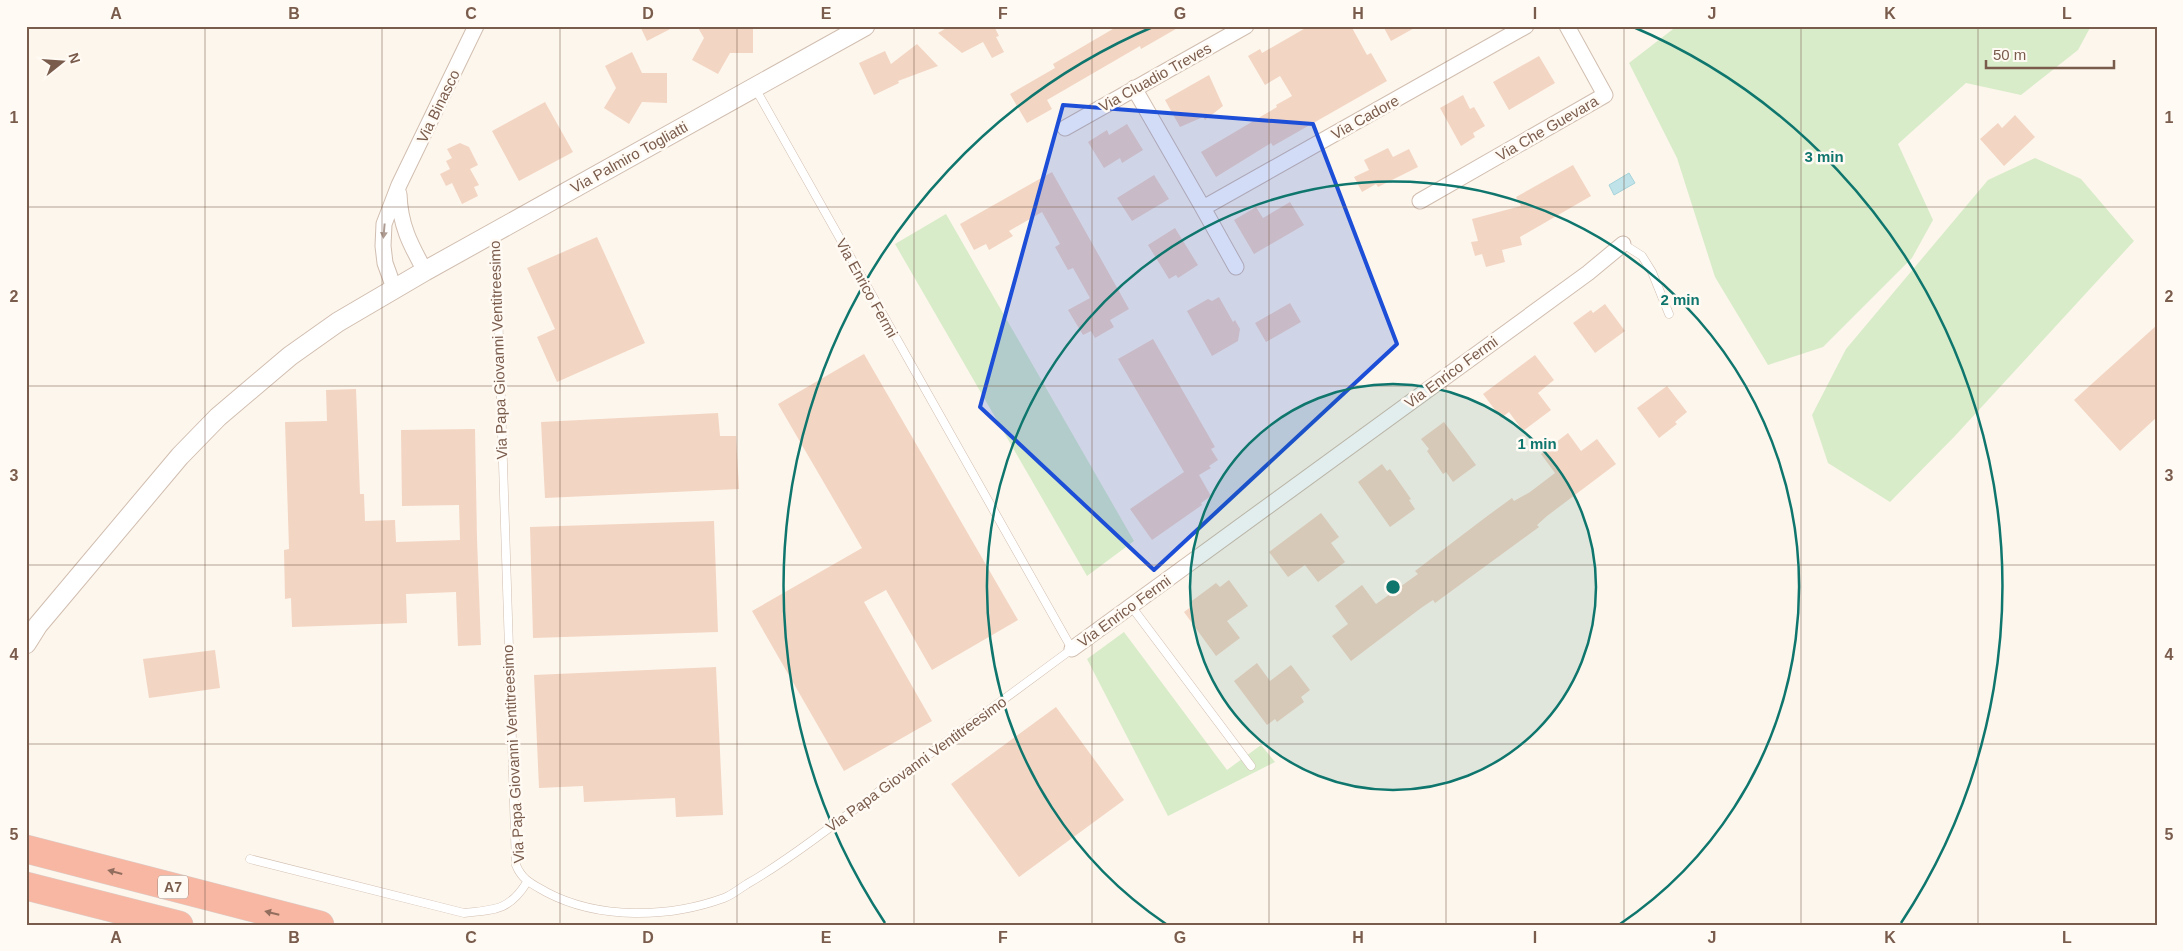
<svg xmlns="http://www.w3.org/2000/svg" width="2183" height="951" viewBox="0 0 2183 951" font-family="Helvetica,sans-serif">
<rect width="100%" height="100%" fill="#fdf6ec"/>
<path fill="#d8ecc9" d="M1677,26H2091L2078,50L2021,95L1966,83L1898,144L1933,220L1912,258L1823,347L1768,365L1715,277L1677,158L1629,63Z
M2035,158L2081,179L2134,241L1954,437L1890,502L1828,463L1812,415L1846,349L1988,180Z
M946,214L1134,541L1087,576L895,244Z
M1124,632L1227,770L1261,745L1275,762L1168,816L1087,659Z"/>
<path fill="#bfe3e8" stroke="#a5d3da" d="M1629,173L1635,183L1614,195L1609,185Z"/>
<path fill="#f3d5c3" d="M640,26H676L647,41Z
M697,26H753V53H730L718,74L692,60L704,38Z
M950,26H994L999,36L996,37L1004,52L992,58L983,42L962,53L938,33Z
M1118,26H1181L1141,49L1140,46L1047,100L1052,109L1027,123L1010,94L1055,68L1053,64Z
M1309,26H1351L1367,55L1371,53L1387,81L1273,146L1271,143L1216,177L1201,152L1277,107L1276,105L1292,96L1280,76L1265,85L1248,56L1260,49L1262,53Z
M1383,26H1418L1391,41Z
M917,44L938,66L898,81L899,83L874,95L859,63L885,51L891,64Z
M632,52L642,73H667V103L642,102L629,124L604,108L616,88L605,66Z
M1539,56L1555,83L1509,110L1493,82Z
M1209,75L1223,106L1205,120L1203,117L1180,127L1165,100Z
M1463,95L1470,109L1474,107L1485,126L1473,133L1475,137L1461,146L1440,108Z
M545,102L573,152L519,181L492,131Z
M2015,115L2035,137L2004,166L1980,139L1998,123L2002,128Z
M1127,124L1143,150L1122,163L1120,158L1104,168L1088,142L1107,130L1109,135Z
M460,143L469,147L478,165L470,169L479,185L474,187L478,196L462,204L452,183L446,186L440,174L450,169L446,161L452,158L447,149Z
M1388,148L1393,157L1409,149L1418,167L1378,187L1376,184L1362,192L1354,177L1369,170L1364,160Z
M1573,165L1591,196L1520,237L1522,245L1502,250L1505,262L1486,267L1482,254L1475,256L1471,242L1478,241L1472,219L1521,206L1516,197Z
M1052,172L1129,309L1110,320L1114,327L1095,338L1091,331L1083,335L1068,310L1090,298L1073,268L1068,270L1055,247L1060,244L1042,212L1009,231L1013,236L989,250L986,244L974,250L960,224Z
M1154,175L1169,199L1132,221L1117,198Z
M1290,202L1304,225L1254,254L1234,220L1256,207L1263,218Z
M1175,228L1198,265L1178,278L1176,275L1169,279L1148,245Z
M597,237L645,343L557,382L537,337L555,329L527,268Z
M1219,297L1233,322L1235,320L1240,329L1238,341L1212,356L1187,311L1208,299L1212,301Z
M1290,303L1301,322L1266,342L1255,323Z
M1605,304L1625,331L1595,353L1573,323L1591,310L1593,313Z
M2157,325V417L2120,451L2074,400Z
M1153,339L1215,447L1211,449L1218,460L1209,466L1211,468L1199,475L1211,496L1201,503L1202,505L1152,540L1130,509L1184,472L1118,359Z
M864,354L1018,620L932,670L886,590L864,602L932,721L844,771L752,611L862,548L778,404Z
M1535,355L1554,380L1538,393L1551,410L1523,431L1509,412L1501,418L1483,394Z
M1667,386L1687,412L1675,422L1677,424L1659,438L1637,408Z
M356,389L360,494H364L365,521L395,520L396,542L460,540L459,505L402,506L401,430L475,429L477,539L481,645L458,646L456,592L406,594L407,623L292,627L291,598L285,599L284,550L289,549L285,422L327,421L326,390Z
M718,413L720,436H736L739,489L545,498L541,422Z
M1444,422L1476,465L1453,482L1446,472L1443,474L1427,451L1429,449L1421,439Z
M1568,433L1581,451L1597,439L1616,464L1547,516L1537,525L1539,527L1435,603L1433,600L1421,608L1351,661L1332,636L1348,624L1335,606L1362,585L1376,604L1418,574L1415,571L1486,517L1512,498L1514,501L1530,492L1555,473L1541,454Z
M1382,464L1387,471L1390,469L1411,499L1409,500L1415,509L1390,527L1358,482Z
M1321,513L1339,537L1331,543L1345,562L1318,582L1305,565L1288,577L1269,552Z
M714,521L718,632L533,638L530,527Z
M1229,580L1248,606L1227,621L1240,638L1216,656L1184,612L1192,606L1189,603L1216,583L1220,587Z
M215,650L220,688L149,698L143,659Z
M1257,663L1270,681L1291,665L1310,690L1301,697L1304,702L1277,722L1275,719L1267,725L1234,681Z
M716,667L723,815L676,817L675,798L584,802L583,786L539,788L534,675Z
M1056,707L1124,800L1019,877L951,784Z"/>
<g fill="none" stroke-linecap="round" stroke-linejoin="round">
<g stroke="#d1beb0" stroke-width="9">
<path id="service" d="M494,234L496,247L516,865C522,880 532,884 546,892C599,920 669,918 724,898C732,895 739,889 747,884C770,871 791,856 813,840L1072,649L755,88
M1623,244L1642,256L1652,272L1669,314
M1131,606L1251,766
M250,859L464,913C495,910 510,910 527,882"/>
</g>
<g stroke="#d1beb0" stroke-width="17">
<path id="minor" d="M1134,88L1203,208L1526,26
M1065,128L1246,26
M399,194C400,225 410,244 425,271
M1420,201L1605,95L1567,26
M1203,208L1236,267
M394,288L385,263L383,246L384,224L399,185L476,26
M1072,649L1588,273L1623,244"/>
</g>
<g stroke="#d1beb0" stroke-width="21">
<path id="tertiary" d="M26,644L38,625L180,456L218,417L290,356L338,322L425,271L865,26"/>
</g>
<g stroke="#dad1cd" stroke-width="29">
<path id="motorway" d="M26,849L320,925
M26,886L179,925"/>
</g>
<use href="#service" stroke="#fff" stroke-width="8"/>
<use href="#minor" stroke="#fff" stroke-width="15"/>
<use href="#tertiary" stroke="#fff" stroke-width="19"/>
<use href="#motorway" stroke="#f7b7a3" stroke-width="28"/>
</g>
<defs><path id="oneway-solid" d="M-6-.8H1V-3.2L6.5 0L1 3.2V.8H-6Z" transform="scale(1.25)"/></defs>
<use fill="#af9d94" href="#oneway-solid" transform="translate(384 231) rotate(95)"/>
<g fill="#936e5e">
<use href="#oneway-solid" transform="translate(115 872) rotate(-165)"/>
<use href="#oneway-solid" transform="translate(272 913) rotate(-166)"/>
</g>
<path fill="#1d4ed8" fill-opacity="0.2" stroke="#1d4ed8" stroke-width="4" stroke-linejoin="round" d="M1063,105L1313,124L1397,344L1154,570L980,407Z"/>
<path fill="none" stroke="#7a5c4d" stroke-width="1" stroke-opacity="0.55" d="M205,26V925M382,26V925M560,26V925M737,26V925M914,26V925M1092,26V925M1269,26V925M1446,26V925M1624,26V925M1801,26V925M1978,26V925M26,207H2157M26,386H2157M26,565H2157M26,744H2157"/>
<circle cx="1393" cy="587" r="203" fill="#0f766e" fill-opacity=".12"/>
<g fill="none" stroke="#0f766e" stroke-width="2.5">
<circle cx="1393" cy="587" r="203"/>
<path d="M1166 924A406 406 0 1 1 1620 924"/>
<path d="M885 923A609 609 0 0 1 1155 26M1631 26A609 609 0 0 1 1901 923"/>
</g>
<g text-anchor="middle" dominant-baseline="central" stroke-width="5" stroke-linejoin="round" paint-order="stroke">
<rect fill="#fffaf3" stroke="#a28b7f" stroke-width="1" x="158" y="875.5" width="30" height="23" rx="4"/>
<g font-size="14" font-weight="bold" fill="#7a5c4d">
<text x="173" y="887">A7</text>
</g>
<g font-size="15" fill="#7a5c4d" stroke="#fffaf3">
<text transform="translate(1155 77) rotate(-29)">Via Cluadio Treves</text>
<text transform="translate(438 106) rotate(-64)">Via Binasco</text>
<text transform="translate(1365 117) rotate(-29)">Via Cadore</text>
<text transform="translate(1547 128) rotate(-30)">Via Che Guevara</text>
<text transform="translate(629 157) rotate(-29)">Via Palmiro Togliatti</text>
<text transform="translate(867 288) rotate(61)">Via Enrico Fermi</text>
<text transform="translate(498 350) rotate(-92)">Via Papa Giovanni Ventitreesimo</text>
<text transform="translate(1451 372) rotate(-36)">Via Enrico Fermi</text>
<text transform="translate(1124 611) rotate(-36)">Via Enrico Fermi</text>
<text transform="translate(513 754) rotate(-93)">Via Papa Giovanni Ventitreesimo</text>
<text transform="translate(916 764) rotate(-36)">Via Papa Giovanni Ventitreesimo</text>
</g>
</g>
<circle cx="1393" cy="587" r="8" fill="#0f766e" stroke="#fffaf3" stroke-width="2.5"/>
<g font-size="15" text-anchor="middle" font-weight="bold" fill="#0f766e" stroke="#fffaf3" stroke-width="5" stroke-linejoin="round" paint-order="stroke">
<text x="1824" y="162">3 min</text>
<text x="1680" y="305">2 min</text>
<text x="1537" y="449">1 min</text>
</g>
<rect width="2183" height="951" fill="none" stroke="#fffaf3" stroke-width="55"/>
<g transform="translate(62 62) rotate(73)" stroke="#fffaf3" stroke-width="4" paint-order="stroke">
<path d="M0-4L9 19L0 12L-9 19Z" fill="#7a5c4d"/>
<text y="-8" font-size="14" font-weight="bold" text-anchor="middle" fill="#7a5c4d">N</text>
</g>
<path d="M1986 60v8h128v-8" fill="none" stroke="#7a5c4d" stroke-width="2.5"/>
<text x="1993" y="60" font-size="15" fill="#7a5c4d" stroke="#fffaf3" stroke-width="4" paint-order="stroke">50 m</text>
<rect x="28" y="28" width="2128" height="896" fill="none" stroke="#7a5c4d" stroke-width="2"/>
<g font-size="16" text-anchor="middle" font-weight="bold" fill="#7a5c4d">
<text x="116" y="19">A</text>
<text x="294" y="19">B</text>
<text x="471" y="19">C</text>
<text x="648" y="19">D</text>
<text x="826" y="19">E</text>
<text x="1003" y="19">F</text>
<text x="1180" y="19">G</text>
<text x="1358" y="19">H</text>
<text x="1535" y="19">I</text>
<text x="1712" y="19">J</text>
<text x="1890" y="19">K</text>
<text x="2067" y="19">L</text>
<text x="14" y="123">1</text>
<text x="2169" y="123">1</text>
<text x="14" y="302">2</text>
<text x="2169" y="302">2</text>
<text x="14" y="481">3</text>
<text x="2169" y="481">3</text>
<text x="14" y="660">4</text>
<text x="2169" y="660">4</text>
<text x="14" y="840">5</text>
<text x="2169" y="840">5</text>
<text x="116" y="943">A</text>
<text x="294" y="943">B</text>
<text x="471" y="943">C</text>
<text x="648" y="943">D</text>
<text x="826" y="943">E</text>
<text x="1003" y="943">F</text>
<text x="1180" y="943">G</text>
<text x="1358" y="943">H</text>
<text x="1535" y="943">I</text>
<text x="1712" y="943">J</text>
<text x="1890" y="943">K</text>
<text x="2067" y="943">L</text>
</g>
</svg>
